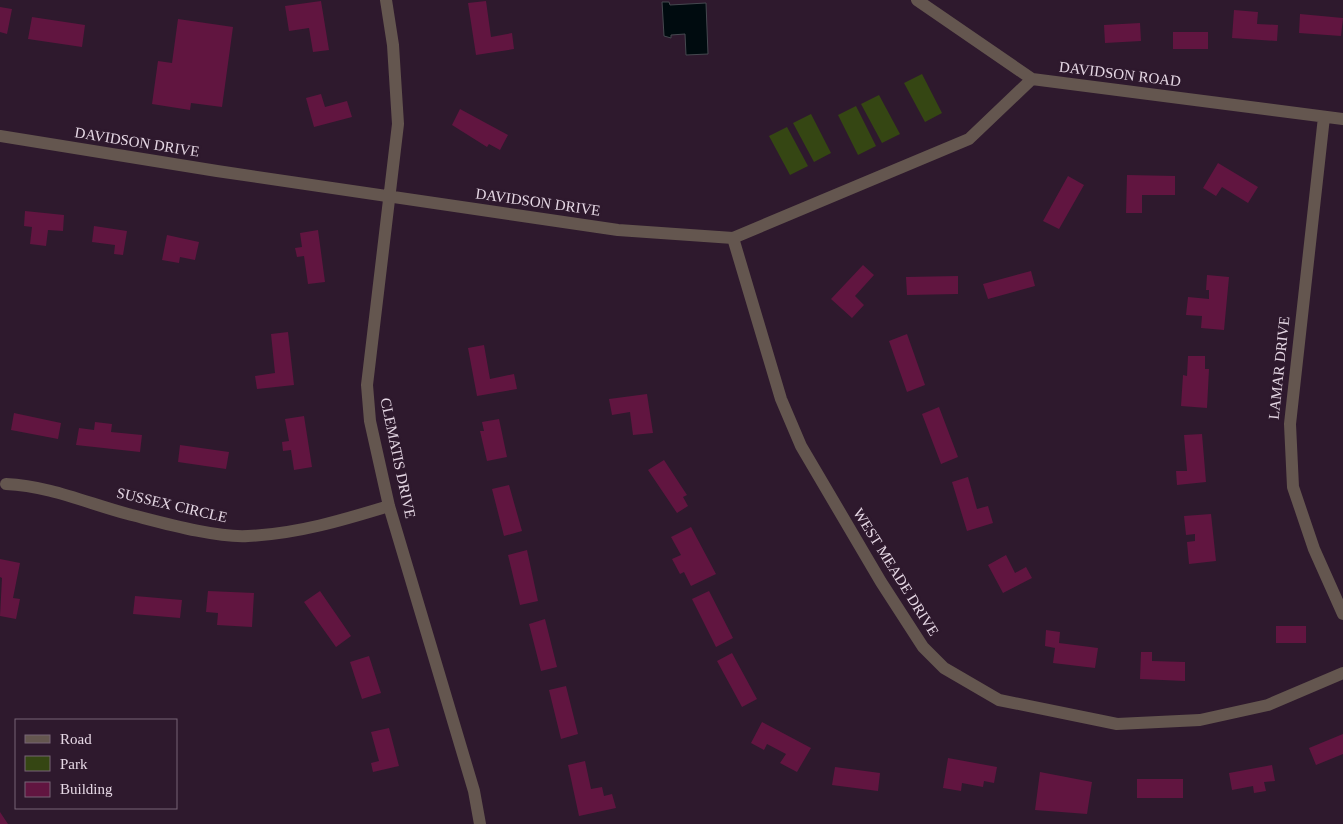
<svg xmlns="http://www.w3.org/2000/svg" width="1343" height="824" viewBox="0 0 1343 824" font-family="Georgia,serif">
<rect width="100%" height="100%" fill="#2e192d"/>
<path fill="#354613" d="M922,74L942,113L925,122L904,83Z
M879,95L900,134L882,143L861,104Z
M856,106L876,146L858,155L838,115Z
M811,114L831,153L814,162L793,123Z
M787,127L808,166L790,175L769,136Z"/>
<path fill="#000b0f" stroke="#45484f" d="M662,2H669L670,5L706,3L708,54L686,55L685,34L671,35V38L664,36Z"/>
<path fill="#611540" d="M321,1L329,50L313,52L309,28L289,31L285,6Z
M486,1L491,37L512,33L514,49L476,55L468,3Z
M0,7L12,9L7,34L0,32Z
M1234,10L1258,12L1257,24L1278,25L1277,41L1232,38Z
M1300,14L1343,18L1341,36L1299,33Z
M32,17L85,25L82,47L28,39Z
M178,19L233,27L222,107L191,103L190,110L152,104L158,61L172,63Z
M1140,23L1141,41L1105,43L1104,25Z
M1173,32H1208V49H1173Z
M321,94L325,107L347,101L352,117L314,127L306,98Z
M460,109L508,135L500,150L489,144L487,147L452,125Z
M1218,163L1258,187L1248,203L1222,187L1216,196L1203,188Z
M1127,175L1175,176V195H1142V213H1126Z
M1068,176L1084,185L1059,229L1043,221Z
M25,211L64,215L63,231L48,230L46,246L30,244L32,227L24,226Z
M94,226L127,231L123,255L114,254L115,245L92,242Z
M318,230L325,282L308,284L304,256L297,257L295,248L302,247L300,233Z
M167,235L199,242L195,260L180,257L179,263L162,260Z
M863,265L874,275L855,296L864,305L852,318L831,299Z
M1031,271L1035,286L988,299L983,284Z
M1207,275L1229,277L1224,330L1201,328L1202,316L1186,315L1188,297L1209,299V290H1206Z
M958,276V294L907,295L906,277Z
M288,332L294,385L257,389L255,376L275,373L271,334Z
M907,334L925,385L907,392L889,341Z
M484,345L490,379L514,374L517,389L477,396L468,348Z
M1188,356H1205V369H1209L1207,408L1181,406L1183,375L1187,376Z
M647,394L653,433L633,435L630,412L612,415L609,399Z
M939,407L958,457L941,464L922,414Z
M14,413L61,423L58,439L11,430Z
M304,416L312,467L294,470L291,450L283,451L282,442L289,441L285,419Z
M499,419L507,457L487,461L480,431H484L482,422Z
M95,422L112,424L111,432L142,435L140,452L76,445L79,428L94,430Z
M1202,434L1206,482L1177,485L1176,471H1187L1184,435Z
M180,445L229,452L226,469L178,462Z
M664,460L687,495L683,497L688,506L677,513L648,470Z
M968,477L977,509L988,506L993,523L967,531L952,482Z
M509,485L522,531L504,536L492,489Z
M1211,514L1216,561L1189,564L1187,542L1195,541V534L1186,535L1184,516Z
M691,527L716,574L691,586L684,572L680,574L672,559L681,555L671,537Z
M527,550L538,601L520,605L508,555Z
M1006,555L1015,573L1026,567L1032,578L1003,593L988,565Z
M0,559L20,563L13,598L20,599L16,619L0,616L2,578L0,577Z
M208,591L254,593L252,627L217,625L218,613L206,612Z
M320,591L351,636L336,647L304,602Z
M709,591L733,638L716,647L692,599Z
M135,596L182,600L180,618L133,614Z
M545,619L557,667L541,671L529,624Z
M1276,626H1306V643H1276Z
M1046,630L1060,632L1059,643L1098,648L1095,668L1053,663L1055,648L1045,646Z
M1141,652H1152V661L1185,662V681L1140,679Z
M732,653L757,699L742,707L717,661Z
M369,656L381,693L362,699L350,662Z
M566,686L578,734L561,739L549,690Z
M762,722L811,748L797,772L780,763L786,754L767,744L764,750L751,743Z
M389,728L399,766L373,772L371,763L379,761L371,732Z
M1343,734V754L1316,765L1309,748Z
M948,758L997,767L994,783L984,781L983,787L962,783L961,791L943,788Z
M585,761L591,789L602,787L604,796L612,794L616,808L579,816L568,765Z
M1272,765L1275,781L1264,782L1266,791L1254,793L1253,786L1232,790L1229,773Z
M835,767L880,773L878,791L832,785Z
M1040,772L1092,782L1087,814L1035,810Z
M1137,779H1183V798H1137Z
M0,812L8,824H0Z"/>
<g fill="none" stroke-linecap="round" stroke-linejoin="round">
<path stroke="#64564f" stroke-width="12" d="M386,0L393,45L398,124L367,385L370,421L389,506L474,791L480,824
M917,0L1032,79L1343,119
M1324,117L1290,424L1293,487L1314,549L1343,614
M0,136L217,171L618,230L733,238L969,139L1032,79
M733,238L781,399L801,446L881,582L923,647L944,668L999,700L1117,724L1200,720L1268,705L1343,673
M6,484C49,486 87,503 128,514C160,522 215,538 248,536C297,534 343,520 389,506"/>
</g>
<g text-anchor="middle" dominant-baseline="central" stroke-width="5" stroke-linejoin="round" paint-order="stroke">
<g font-size="15" fill="#e5d7e4" stroke="#2e192d">
<text transform="translate(1120 74) rotate(7)">DAVIDSON ROAD</text>
<text transform="translate(137 142) rotate(9)">DAVIDSON DRIVE</text>
<text transform="translate(538 202) rotate(8)">DAVIDSON DRIVE</text>
<text transform="translate(1279 368) rotate(-84)">LAMAR DRIVE</text>
<text transform="translate(398 458) rotate(78)">CLEMATIS DRIVE</text>
<text transform="translate(172 505) rotate(13)">SUSSEX CIRCLE</text>
<text transform="translate(896 572) rotate(58)">WEST MEADE DRIVE</text>
</g>
</g>
<rect x="15" y="719" width="162" height="90" fill="#2e192d" stroke="#776576"/>
<rect x="25" y="735" width="25" height="8" fill="#64564f" stroke="#776576"/>
<text x="60" y="744" font-size="15" fill="#e5d7e4">Road</text>
<rect x="25" y="756" width="25" height="15" fill="#354613" stroke="#776576"/>
<text x="60" y="769" font-size="15" fill="#e5d7e4">Park</text>
<rect x="25" y="782" width="25" height="15" fill="#611540" stroke="#776576"/>
<text x="60" y="794" font-size="15" fill="#e5d7e4">Building</text>
</svg>
